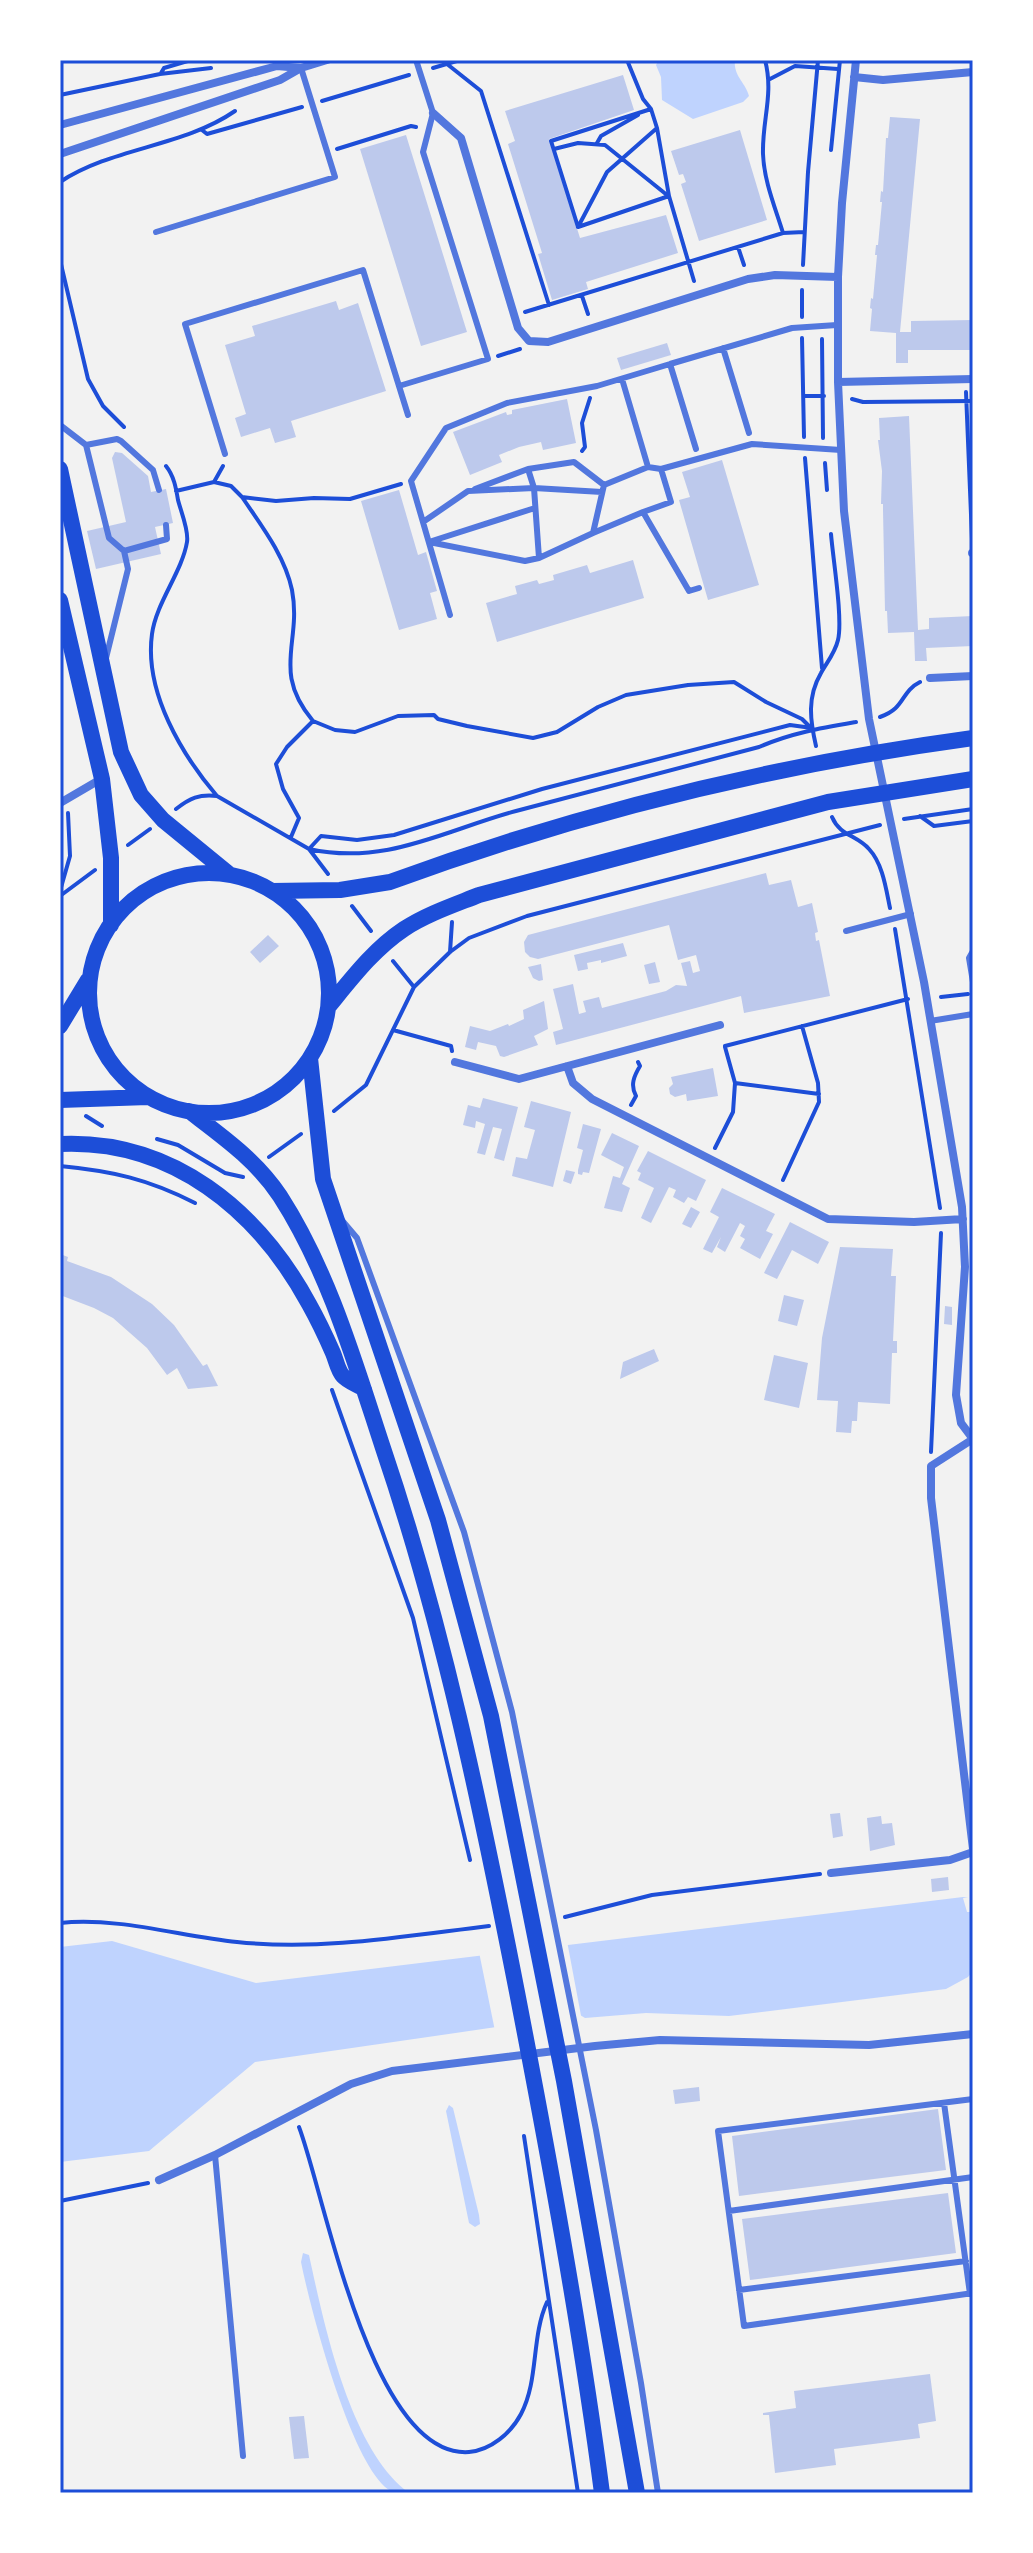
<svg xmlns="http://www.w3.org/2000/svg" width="1033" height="2553" viewBox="0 0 1033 2553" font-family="'Times New Roman',serif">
<rect width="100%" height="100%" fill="#f2f2f2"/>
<path fill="#bfd3fe" d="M659,60H735C733,76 746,83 749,96L743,102L693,119L662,100L661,77L656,65Z
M963,1897H968L963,1898L967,1912H973V1971L968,1977L946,1989L729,2016L646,2013L585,2018L580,2015L255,2062L149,2151L60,2162V1947L112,1941L256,1983Z
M449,2105L453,2108L479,2215L480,2224L475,2227L469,2223L446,2111Z
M303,2253L309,2255C324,2324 350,2450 409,2493C403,2493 396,2494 391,2491C352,2470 310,2307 301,2262Z"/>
<path fill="#f2f2f2" d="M567,1941L582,2021L580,2019L495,2031L479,1952Z"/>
<path fill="#bdc9ec" d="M623,75L634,110L549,139L580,238L666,215L678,253L586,282L588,289L552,300L538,254L542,253L508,144L515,141L505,111Z
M890,117L920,119L900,332H911V321L973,320V350H908V363H896V333L870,331L872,309L870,308L871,298L873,299L877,255H875L876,245H878L882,202H880L881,191L883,192L886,138H888Z
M740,130L767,220L699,241L681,184L686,182L683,174L679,175L671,151Z
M406,135L467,332L421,346L360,149Z
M336,301L339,310L358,303L386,391L291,421L296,437L275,443L270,428L241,437L235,418L246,414L225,345L255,336L252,326Z
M667,343L671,355L621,370L617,358Z
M567,399L576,443L543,450L541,442L519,447L499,455L502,462L470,475L453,432L506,412L507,415L512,414V410Z
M909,416L918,630L929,629V618L973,616V646L926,648L927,661H915L914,632L888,633L887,611H885L883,510V504H881L882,471L878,440H880L879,418Z
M115,452L122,453L148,476L151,492L166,489L173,523L155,527L161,554L96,569L87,531L126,522L112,458Z
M722,460L759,585L708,600L679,500L690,497L682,472Z
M399,490L418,555L426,552L437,591L430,593L437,619L399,630L361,501Z
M633,560L644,598L497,642L486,603L517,594L515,586L537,580L539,584L554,580L553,575L587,565L590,573Z
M766,873L769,885L791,880L798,907L812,903L818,932L815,933L816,941L819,940L830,996L744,1013L741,996L556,1045L553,1032L563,1029L553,989L573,984L579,1014L586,1012L583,1001L599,997L602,1008L666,991L676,985L687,986L681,963L690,961L693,973L700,971L696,955L678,960L669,925L538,959L530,957L525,952L524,942L528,935Z
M268,935L279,946L260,963L250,952Z
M623,943L627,956L601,963V960L587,963L588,969L578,971L574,955Z
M655,962L660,982L649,984L644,965Z
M541,964L543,980L539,981L533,978L528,967Z
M544,1001L548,1029L534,1036L538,1045L504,1057L500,1056L496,1046L478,1042L476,1050L465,1047L470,1026L490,1031L508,1024L509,1026L524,1019L523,1010Z
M713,1068L718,1096L687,1101L686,1094L675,1097L670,1094L669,1088L673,1084L671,1077Z
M483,1098L518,1107L504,1161L494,1158L502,1129L493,1127L485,1155L477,1153L485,1124L476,1121L475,1128L463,1125L468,1105L480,1108Z
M531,1101L571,1112L553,1187L512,1176L516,1157L527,1159L535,1130L524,1127Z
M583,1124L601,1129L589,1173L583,1172L582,1175L578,1174V1170L583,1150L577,1148Z
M612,1133L639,1146L622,1184L630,1188L622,1212L604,1208L613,1176L620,1178L624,1167L601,1155Z
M648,1151L706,1180L696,1201L688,1197L684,1203L673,1197L676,1190L669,1187L651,1223L641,1218L654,1188L638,1180L641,1173L637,1171Z
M566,1170L575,1172L571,1184L563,1181Z
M722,1188L775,1214L766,1231L773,1234L760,1259L740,1248L745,1239L740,1236L745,1226L740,1223L725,1252L717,1247L721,1237L712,1253L703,1249L719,1217L710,1212Z
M691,1207L700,1212L691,1228L682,1224Z
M790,1222L829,1242L818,1264L792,1250L777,1279L764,1273Z
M840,1247L893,1249L891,1276H896L893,1341H897V1353H892L890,1404L858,1402L857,1421H852L851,1433L836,1432L838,1401L817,1400L822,1338Z
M60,1254L68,1257L67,1261L111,1277L152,1304L174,1325L203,1366L207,1364L218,1386L188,1389L177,1368L167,1375L147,1348L113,1318L94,1308L60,1295Z
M784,1295L804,1300L797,1326L778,1321Z
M945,1306L952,1307V1325L944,1324Z
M654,1349L659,1361L620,1379L623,1362Z
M774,1355L808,1363L799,1408L764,1400Z
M840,1813L843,1836L833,1838L830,1814Z
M881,1816L882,1824L892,1823L895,1845L870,1851L867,1818Z
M948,1877L949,1890L932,1892L931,1879Z
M699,2087L700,2101L675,2104L673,2090Z
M938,2109L946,2170L739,2196L732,2136Z
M948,2193L956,2253L750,2280L742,2219Z
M930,2374L936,2421L918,2424L920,2438L834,2449L836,2465L775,2473L769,2415H763V2413L796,2408L794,2391Z
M304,2416L309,2458L294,2459L289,2417Z"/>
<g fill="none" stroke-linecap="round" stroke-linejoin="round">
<path stroke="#1d4ed8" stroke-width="4" d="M627,60L643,99L651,109L657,128L669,196L694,281
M765,60C774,94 762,120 763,154C764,181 775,207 783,233L804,232
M447,64L481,91L549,305
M433,68L460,60
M161,73L164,68L191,60
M770,79L795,66L838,69
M972,86L973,116
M60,95L160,74L211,68
M322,101L409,75
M651,109L551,141L578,227L669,196
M202,130L207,134L302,107
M597,143L601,136L638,115
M337,149L411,126L416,127
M554,149L578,143L605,145L667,195
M831,150L840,60
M60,182C113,147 183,147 235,111
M578,227L607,172L657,128
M738,247L744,265
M60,260L88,379L103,406L124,427
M803,265L808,172L818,60
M582,296L588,314
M525,312L783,233
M802,317V290
M802,338L804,437
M822,339L823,438
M498,356L520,349
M966,392L972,539
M804,396H824
M852,399L863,402L973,401
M582,451L585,447L582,423L590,398
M805,458L822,668
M825,463L827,490
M166,466C174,476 176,488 178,500C181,512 189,530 187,542C182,572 156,603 152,634C144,692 182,755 217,796
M214,482L223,466
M176,491L214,482L231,486L242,497L276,501L314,498L350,499L401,484
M242,497C261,525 285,556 292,590C302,643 271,671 313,721L287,747L276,764L283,789L299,818L291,837
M880,717C906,708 900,692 920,682
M313,721L335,730L355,732L398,716L434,715L438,719L467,726L533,738L557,732L598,707L626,695L688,685L734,682L766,702L802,719L810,727
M812,728L790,725L542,789L394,835L357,840L321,836L309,849C386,866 445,830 516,811C597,789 678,768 759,747C791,733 821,728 856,722
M816,746C810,720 807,697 821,673C827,662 835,653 838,640C843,619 833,559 831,534
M176,809C190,798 199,794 217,796L309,849L328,874
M920,816L934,826L973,821
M832,817C840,836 857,835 869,849C883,864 886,889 890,908
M904,819L973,809
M128,845L150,829
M60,891L70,856L68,813
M60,896L95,870
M352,906L371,931
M895,929L940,1208
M450,952L452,922
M393,961L414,987
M941,997L968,994
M393,1030L451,1046L452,1051
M725,1046L908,999
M735,1083L819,1094
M631,1105L636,1096C630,1085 634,1076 640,1066L638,1062
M334,1111L366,1085L414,987L450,952L469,938L527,916L880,825
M86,1116L102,1126
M157,1139L178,1145L225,1173L243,1177
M715,1148L733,1112L735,1083L725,1047
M269,1157L301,1134
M60,1166C112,1171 148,1179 195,1203
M783,1180L819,1102L818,1083L802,1026
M332,1390L413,1618L470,1860
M931,1452L941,1233
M565,1917L652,1895L820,1874
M60,1923C119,1917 179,1936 237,1942C322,1951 406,1936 489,1926
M299,2127C325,2195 371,2459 469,2452C491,2450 511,2433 521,2414C539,2380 531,2337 547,2302
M524,2136L578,2493
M60,2201L148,2183"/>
<path stroke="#5277de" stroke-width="6" d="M156,232L335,177L301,68
M723,348L749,433
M622,379L648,467L661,469
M399,386L488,359L423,152L433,113L416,60
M60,425L86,445L109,538L124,551L128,569L106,658
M86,445L117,439L121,441L153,470L159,490
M696,449L670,364L792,328L837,325
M225,454L185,324L363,270L408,415
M604,485L593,533L539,558L534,488L528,469L574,462L604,485L648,467
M475,489L528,469
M423,522L468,491L534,488L602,492
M593,533L643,512
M432,541L535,508
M429,542L525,561L539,558
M124,551L167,539L166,525
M699,588L689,591L643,512L671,502L661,469L752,444L841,450
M450,615L411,481L446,428L507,403L597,386L670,364
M846,931L911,914
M973,951L969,958L973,982
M930,1021L973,1014
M340,1218L357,1238L464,1532L512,1712L596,2130L641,2383L658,2493
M973,2099L718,2131L744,2326L973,2293
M944,2103L970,2294
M215,2155L243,2456
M729,2211L973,2177
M739,2290L966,2261"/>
<path stroke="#5277de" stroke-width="8" d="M856,60L842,203L838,277V382L844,511L869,719L924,982L962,1207L965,1267L956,1395L961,1423L973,1439L931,1466V1498L973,1849
M854,77L883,80L973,72
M433,113L461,138L518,328L529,341L548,342L748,279L775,275L838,277
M60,125L277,66L300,68
M60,154L280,80L301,68L327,60
M838,382L973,379
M972,553H973
M930,678L973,676
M60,803L101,779
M455,1062L519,1079L720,1025
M567,1066L573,1083L592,1099L828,1219L914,1222L963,1219
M831,1873L950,1860L973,1852
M159,2180L215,2155L351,2084L392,2071L595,2046L660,2040L869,2045L973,2034"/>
<path stroke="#1d4ed8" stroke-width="16" d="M60,469L121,752L141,795L163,820L229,874
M60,600L102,779L111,858V925
M89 993a120 120 0 1 1 240 0a120 120 0 1 1-240 0Z
M272,891L340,890L390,882C578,813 774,765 973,738
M329,1006C352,978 374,949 404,929C427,914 454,905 479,895L828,802L973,779
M60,1026L88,980
M310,1058L323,1179L438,1520L491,1716L564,2081L637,2493
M60,1100L148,1097
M189,1111C223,1137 256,1160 280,1196C329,1272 355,1363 383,1448C443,1625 481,1808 517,1992C549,2158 580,2325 602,2493
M60,1144C172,1139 258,1210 309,1304C318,1320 326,1337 333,1353C336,1360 338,1371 343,1376C347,1381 358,1385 364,1389"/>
</g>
<rect width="1033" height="2553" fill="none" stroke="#ffffff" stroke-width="124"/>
<rect x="62" y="62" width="909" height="2429" fill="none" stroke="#1d4ed8" stroke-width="3"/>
</svg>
